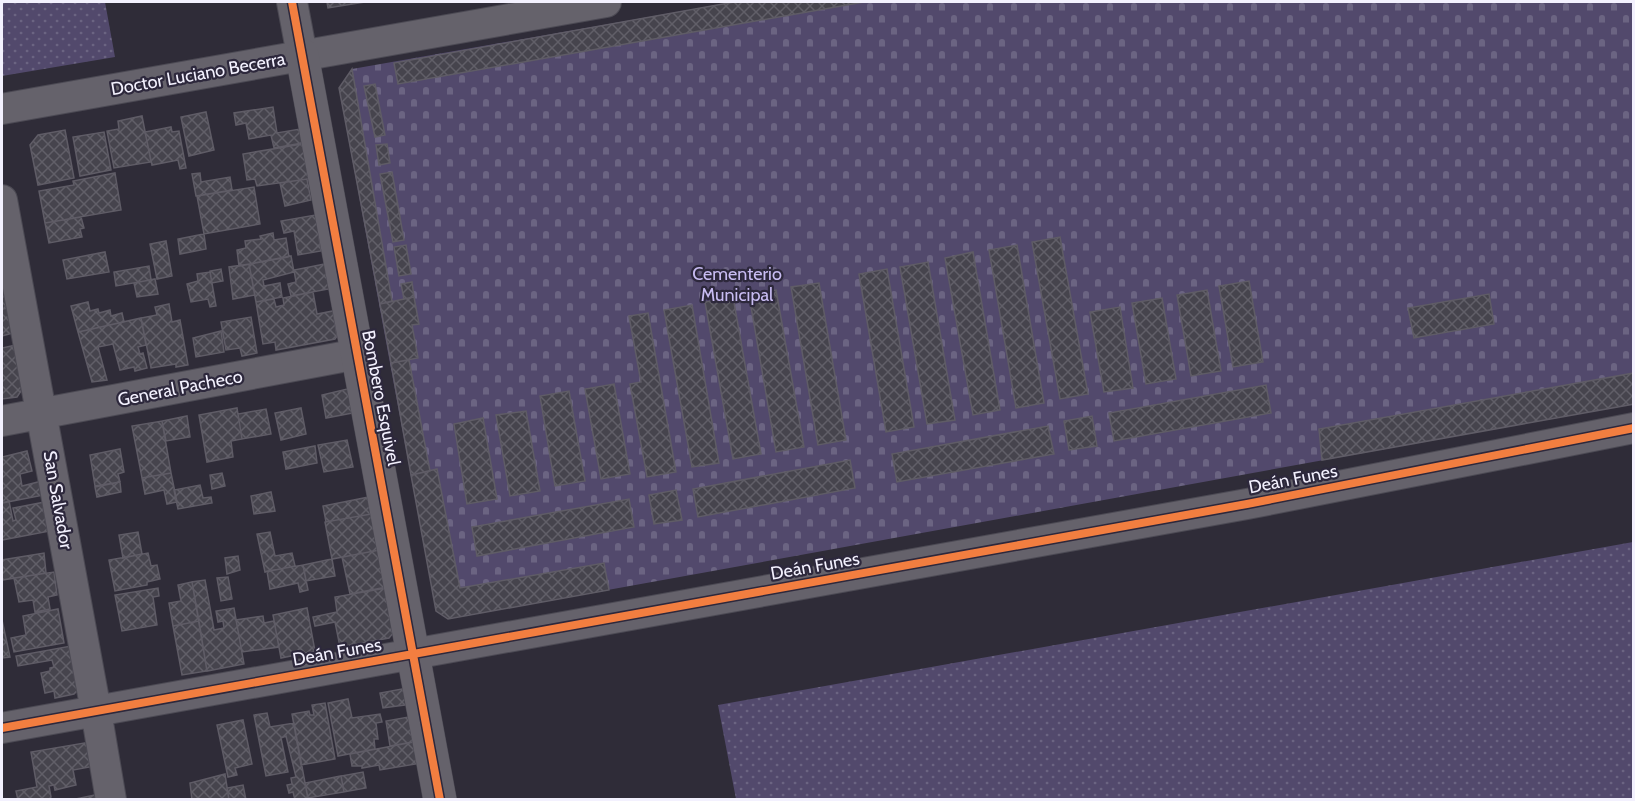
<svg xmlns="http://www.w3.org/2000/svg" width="1635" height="801" viewBox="0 0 1635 801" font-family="Cabin,sans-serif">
<defs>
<pattern id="grass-dots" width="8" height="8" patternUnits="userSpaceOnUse" patternTransform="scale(1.5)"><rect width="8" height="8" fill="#52496c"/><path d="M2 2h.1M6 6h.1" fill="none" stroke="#6b6482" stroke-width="1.8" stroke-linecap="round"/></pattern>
<pattern id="cemetery-stones" width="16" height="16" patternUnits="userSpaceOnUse" patternTransform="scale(1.5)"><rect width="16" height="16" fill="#52496c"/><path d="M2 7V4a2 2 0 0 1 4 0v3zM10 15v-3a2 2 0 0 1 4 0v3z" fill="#6b6482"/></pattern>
<pattern id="building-cross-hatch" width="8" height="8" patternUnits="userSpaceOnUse" patternTransform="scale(1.5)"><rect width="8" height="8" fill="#46444d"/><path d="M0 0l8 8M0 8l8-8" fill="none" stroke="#615f68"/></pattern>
</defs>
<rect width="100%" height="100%" fill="#2f2c38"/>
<path fill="url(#grass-dots)" d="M2,2H105L115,57L2,76Z
M1633,542V799H736L718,705Z"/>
<path fill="url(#cemetery-stones)" d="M734,2H1633V404L448,619L436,611L339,88L352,69Z"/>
<path fill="url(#building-cross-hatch)" stroke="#5f5c66" stroke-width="1.5" d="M327,2H365L328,8Z
M734,2H864L398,84L394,63Z
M352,69L392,301L380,304L339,88Z
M375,84L385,135L375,137L364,86Z
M273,107L277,133L306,128L308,142L274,148L271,135L249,139L246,123L236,125L234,113Z
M206,112L214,150L189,156L181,117Z
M142,116L151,162L114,168L107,131L119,129L118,121Z
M171,127L172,132L179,131L186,168L180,169L178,160L152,165L145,132Z
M65,130L74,178L38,185L30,145L38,135Z
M104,132L111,170L80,176L73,137Z
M302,144L315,178L257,186L255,179L247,180L243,154Z
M387,144L390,163L379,165L376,145Z
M392,172L404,240L393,242L380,174Z
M115,173L121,210L45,223L39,191L74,185L73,181Z
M200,173L201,182L230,177L232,190L196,196L192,174Z
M307,179L311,200L285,206L280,183Z
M254,187L260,224L204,234L197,196Z
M321,214L325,236L319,237L321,251L298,255L294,231L284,233L281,221Z
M81,217L84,228L80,229L82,237L49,243L45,223Z
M273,233L274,240L286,238L289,257L239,266L237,250L246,248L245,241L261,239L260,236Z
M204,234L206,249L180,254L178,239Z
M1060,237L1088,394L1060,399L1032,242Z
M166,241L172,276L157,279L150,244Z
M406,245L411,274L399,276L394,247Z
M1017,245L1044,403L1016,408L989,250Z
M105,252L109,272L67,279L63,260Z
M973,252L1000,410L973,415L945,258Z
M291,256L294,272L263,280L264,286L280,283L282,297L256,302L249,264Z
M928,262L955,420L927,424L900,267Z
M330,263L334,288L291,296L288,284L296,282L294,270Z
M249,264L255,295L233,299L229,267Z
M149,266L151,280L116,286L114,272Z
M221,269L223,281L212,283L210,271Z
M887,269L914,427L886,432L859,274Z
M210,272L216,306L210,307L208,299L191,302L187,284L198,281L197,274Z
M155,279L158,294L137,297L134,283Z
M1249,281L1263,362L1233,367L1219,286Z
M4,282L9,308L2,309V283Z
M412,282L414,297L404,299L401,284Z
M819,283L846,440L818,445L791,287Z
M776,290L804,447L776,452L749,295Z
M1207,290L1221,371L1191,376L1177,295Z
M313,292L317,314L333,311L337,336L335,339L276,350L275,342L263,344L256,302L274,299L276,307L284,305L283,298Z
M1489,294L1494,324L1414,338L1408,308Z
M414,297L419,324L412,325L418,358L391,363L380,304Z
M733,297L761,454L733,459L705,302Z
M1162,298L1176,379L1146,384L1132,303Z
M88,302L90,311L98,309L99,313L110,310L111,316L122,313L124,322L78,332L71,306Z
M169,304L172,322L180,320L188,365L176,367V364L151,368L141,318L157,315L155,307Z
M692,305L719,463L692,467L664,310Z
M1120,307L1133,388L1104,392L1090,312Z
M9,308L13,333L2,336V309Z
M648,313L676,472L647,477L630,384L641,382L629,316Z
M251,317L257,353L242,356L240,348L226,350L221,322Z
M141,318L146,345L138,347L140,354L143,353L147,368L135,371L134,367L120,370L113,344L98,347L107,380L92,382L78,332Z
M221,331L224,352L196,357L193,338Z
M16,345L23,388L17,397L2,399V348Z
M409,360L430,471L411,475L391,363Z
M1634,373V404L1322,460L1319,429Z
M614,384L630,474L601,479L585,389Z
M1266,385L1271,413L1114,441L1109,413Z
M347,389L358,412L326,418L322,395Z
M569,391L585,481L555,486L540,396Z
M237,408L242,439L231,441L233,457L207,462L199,415Z
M301,408L306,434L281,440L275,413Z
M266,409L271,434L242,439L238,414Z
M526,411L540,491L510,496L496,415Z
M187,416L190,437L166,441L162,421Z
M1092,416L1097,446L1069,450L1064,421Z
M483,418L497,499L467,504L454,424Z
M162,421L171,473L142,478L132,426Z
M1048,426L1054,454L897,482L892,454Z
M347,440L353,467L324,472L318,445Z
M315,446L317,463L286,469L283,452Z
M120,449L124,472L118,474L120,482L95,486L90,455Z
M27,451L32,471L20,474L22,486L42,481L44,495L2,503V457Z
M850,460L855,488L698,517L693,489Z
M437,469L460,588L604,563L609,590L448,619L436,611L411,475Z
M171,473L177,502L167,504L164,490L145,494L142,478Z
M222,473L225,486L212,489L210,475Z
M120,482L121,492L97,497L95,487Z
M200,485L203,498L211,497L212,503L178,509L174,490Z
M676,490L682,520L654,524L649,495Z
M271,492L275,511L254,514L251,496Z
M374,496L377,513L326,522L323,506Z
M629,499L634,527L477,556L472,527Z
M9,501L13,521L16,520L13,508L45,502L50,531L2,540V503Z
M377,513L385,549L332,559L325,522Z
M138,532L142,554L123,558L119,535Z
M270,532L275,556L292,553L295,566L265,572L257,534Z
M385,549L392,586L350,594L342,557Z
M44,553L46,573L2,580V560Z
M148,553L151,566L157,565L160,579L147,582V585L115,591L109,560Z
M238,556L240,570L227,574L225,558Z
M332,559L335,576L306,581L303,565Z
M303,565L308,590L300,592L298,583L270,589L267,571Z
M54,572L57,595L48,597L50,609L35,612L33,600L19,602L14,578Z
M228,577L232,599L221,601L217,578Z
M205,580L214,630L224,628L223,621L218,622L216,611L234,608L244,664L207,671L192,582Z
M192,582L199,621L173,626L169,603L181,601L178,585Z
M392,587L399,626L389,638L340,647L335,622L315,626L313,617L337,612L335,597Z
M158,588L159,596L153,597L157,625L122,631L115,595Z
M307,608L315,651L281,658L273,615Z
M58,609L64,643L14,652L11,638L26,635L23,616Z
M263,616L264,623L274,621L279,647L242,652L236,620Z
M2,620L10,657L2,658Z
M199,621L207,671L182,675L173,626Z
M71,646L80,688L74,694L55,698L54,691L45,693L41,673L50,671V668L54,667L52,660L18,666L16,656Z
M402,689L410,694L412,704L383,708L380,693Z
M348,699L352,718L380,714L382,722L376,723L378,739H374L375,749L338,756L328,703Z
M325,703L335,759L301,765L292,714L309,711L310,715H314L312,705Z
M267,713L270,727L294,723L308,799L295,800L293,792L289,793L287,785L292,784L291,778L296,777L286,736L281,738L288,772L266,776L254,715Z
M414,716L418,741L390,746L386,721Z
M243,720L252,764L235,768L237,775L228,777L217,725Z
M419,741L422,763L380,770L379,765L362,768V766H352L350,754Z
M90,742L95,766L73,770L76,785L55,790L54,785L49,786L51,797L48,800H18L16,791L37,787L31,752Z
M363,772L366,788L344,792L341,776Z
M225,774L229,800H192L190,783Z
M341,776L344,792L308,798L305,783Z
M243,785L246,800H229L227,788Z
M100,794L101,800H71Z"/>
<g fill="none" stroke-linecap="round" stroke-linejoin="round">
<g stroke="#4c4a54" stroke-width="32">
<path id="street" d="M292,2L302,55
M2,109L606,2
M2,200L96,711L111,800
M2,421L358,354
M2,728L1247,504L1634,428"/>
</g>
<g stroke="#4c4a54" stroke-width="34">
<path id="secondary" d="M302,55L440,800"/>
</g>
<use href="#street" stroke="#65626b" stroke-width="30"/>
<use href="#secondary" stroke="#65626b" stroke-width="33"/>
<g stroke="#2d283c" stroke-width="11">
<path id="cycleway" d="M292,2L440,800
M2,728L1247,504L1634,428"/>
</g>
<use href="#cycleway" stroke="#f27e40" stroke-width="8"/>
</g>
<g text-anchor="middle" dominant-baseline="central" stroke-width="4.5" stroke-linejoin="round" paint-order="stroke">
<g font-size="18" fill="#f3f1fe" stroke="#2d283c">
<text transform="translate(198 74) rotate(-10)">Doctor Luciano Becerra</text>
<text transform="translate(180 388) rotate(-11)">General Pacheco</text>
<text transform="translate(381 398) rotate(79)">Bombero Esquivel</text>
<text transform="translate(1293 479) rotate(-11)">Deán Funes</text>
<text transform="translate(58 500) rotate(80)">San Salvador</text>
<text transform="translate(815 566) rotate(-10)">Deán Funes</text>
<text transform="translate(337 652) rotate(-10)">Deán Funes</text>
</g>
<g font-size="18" fill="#c8bcf2" stroke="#2d283c">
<text x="737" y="274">Cementerio<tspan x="737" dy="21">Municipal</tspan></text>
</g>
</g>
<rect width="1635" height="801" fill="none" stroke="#f3f1fe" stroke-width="6"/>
</svg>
